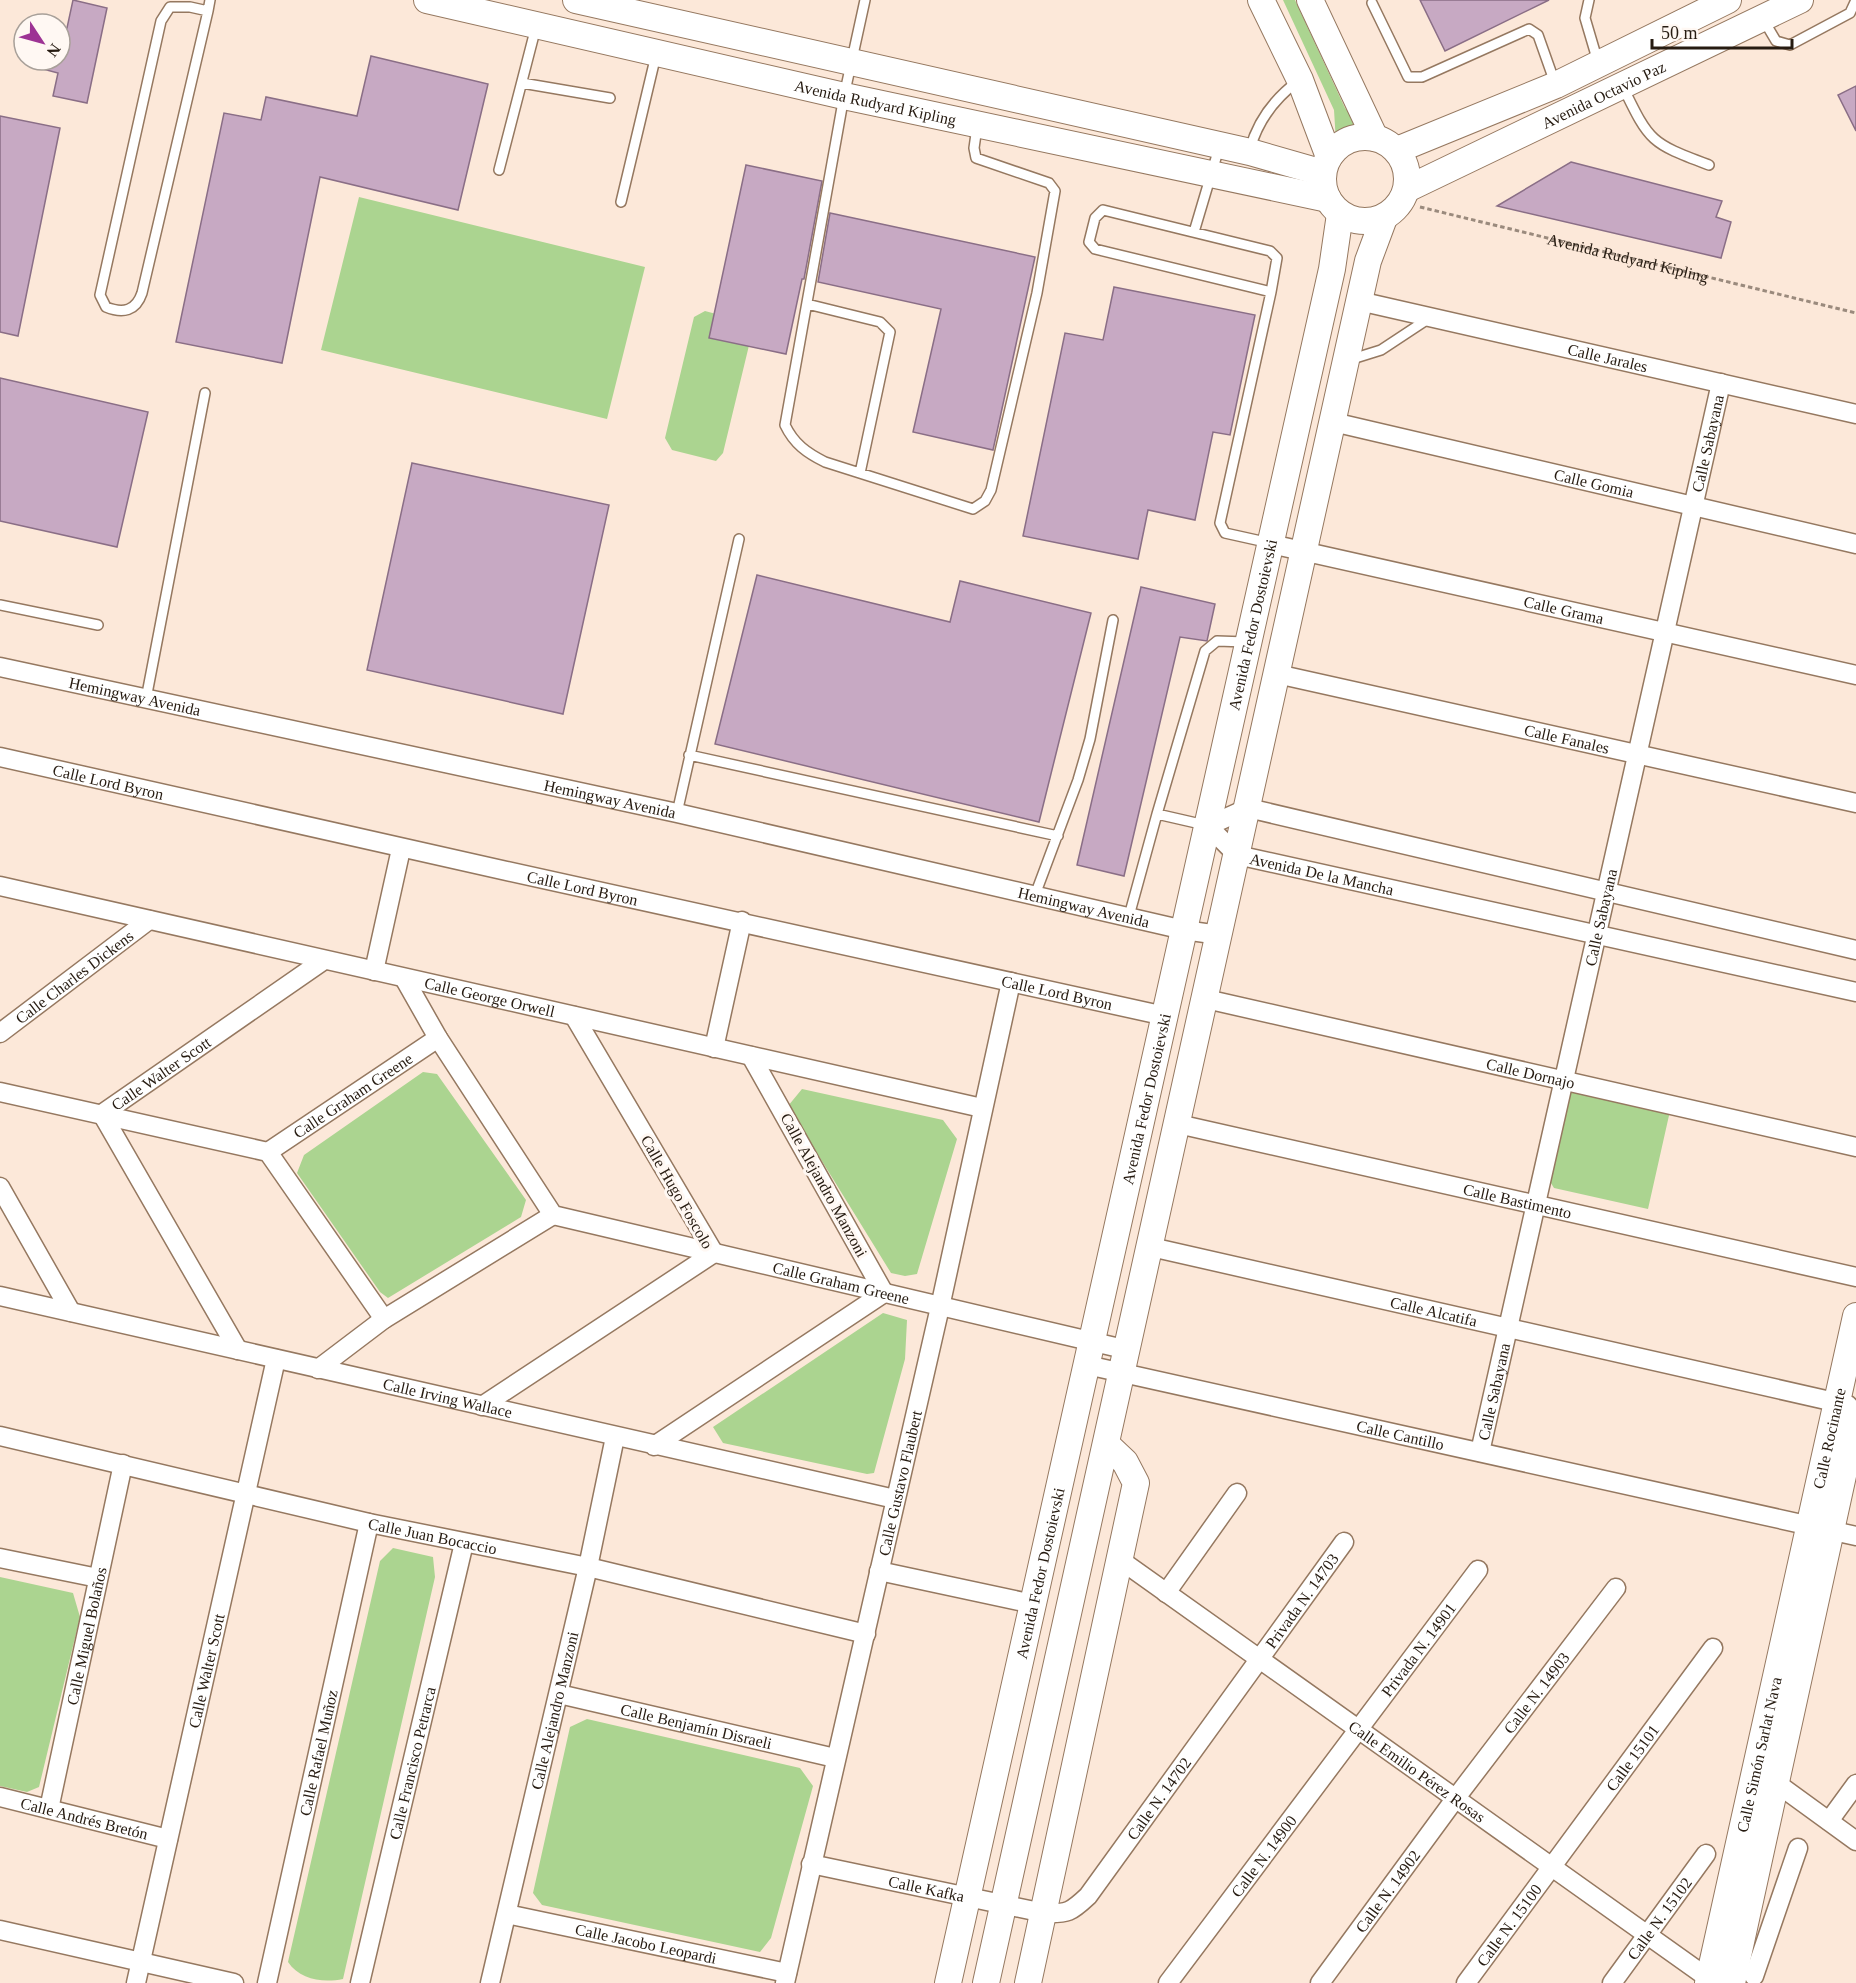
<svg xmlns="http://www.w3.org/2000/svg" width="1856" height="1983" viewBox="0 0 1856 1983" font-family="'Times New Roman',serif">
<rect width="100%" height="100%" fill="#fce8d9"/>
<path fill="#abd490" d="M1283,0H1295L1345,108L1365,132L1350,133L1336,142L1334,110Z
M359,197L645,267L607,419L321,350Z
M705,311L746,322L752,333L723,453L716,461L672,450L665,438L694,317Z
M423,1072L437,1074L526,1200L521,1217L388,1298L380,1292L297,1173L304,1155Z
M802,1089L943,1120L957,1139L917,1274L905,1276L891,1273L788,1106Z
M1575,1089L1670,1111L1648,1209L1554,1188L1549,1180L1569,1095Z
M883,1313L907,1320L905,1359L874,1473L867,1474L723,1443L713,1427Z
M393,1548L433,1557L435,1577L343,1979C323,1983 300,1980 288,1962L380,1561Z
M0,1577L73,1593L80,1617L39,1787L27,1792L0,1786Z
M587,1719L800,1768L813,1786L771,1938L760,1952L542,1905L533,1893L570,1727Z"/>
<path fill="#c7a9c3" stroke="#8a6e86" stroke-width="1.5" d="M73,0L107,8L87,103L53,96L58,73L28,65L29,60H60V27L67,28Z
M1420,0H1549L1445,51Z
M371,56L488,84L458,210L320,177L282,363L176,342L224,113L261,120L266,97L357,116Z
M1856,86V131L1838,95Z
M0,116L60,128L18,336L0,332Z
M1571,162L1722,201L1716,217L1731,222L1721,258L1497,206Z
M746,165L822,181L804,279H802L786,354L709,338Z
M830,213L1035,257L993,450L913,432L941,309L818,282Z
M1114,287L1255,315L1230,435L1213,432L1195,520L1148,510L1138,559L1023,536L1065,333L1103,340Z
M0,378L148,412L117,547L0,521Z
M412,463L609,505L563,714L367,670Z
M757,575L950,622L960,581L1091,613L1039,822L715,744Z
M1141,587L1215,604L1207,641L1180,637L1124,876L1077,865Z"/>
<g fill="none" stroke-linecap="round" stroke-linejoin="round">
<g stroke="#957860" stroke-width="12">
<path id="lane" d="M865,0L844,96L785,425C794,444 807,453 825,462L973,509L985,501L991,490L1037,293L1055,191L1049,183L976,158L974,148L977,127
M1589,0L1585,18L1598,62
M1372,3L1408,77H1422L1529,29L1538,35L1555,83
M208,11L190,7H170L161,21L100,295L106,307C123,314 136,311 142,293L208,11L210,0
M1763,19L1776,41L1790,45L1850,13L1856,0
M522,83L610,98
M1623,87C1650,143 1651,143 1709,165
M1250,149C1258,120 1274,99 1298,81
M499,170L536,27
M621,202L656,55
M1103,210L1270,251L1277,258L1271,292L1095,249L1089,242L1095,218Z
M1194,232L1219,148
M807,304L880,322L890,332L860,473
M1349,360L1381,350L1431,317
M1270,543L1225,533L1220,523L1271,292
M0,605L98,625
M146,699L205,393
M689,755L1058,836
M677,813L739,539
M1205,825L1157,814L1205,651L1217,641L1246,642
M1035,895L1078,780L1090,739L1113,620
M1129,916L1157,814"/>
</g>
<g stroke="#957860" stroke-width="21">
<g id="street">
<path id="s2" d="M1359,301L1856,414"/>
<path id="s3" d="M1333,422L1856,544"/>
<path id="s4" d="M1271,544L1856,675"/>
<path id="s5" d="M0,667L677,813L1184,930L1219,935"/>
<path id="s6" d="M1277,674L1856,803"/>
<path id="s7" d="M0,757C388,846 776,930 1165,1016"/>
<path id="s8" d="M0,886L982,1108"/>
<path id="s9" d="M1856,950L1248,808L1208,826L1237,855L1856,992"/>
<path d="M374,971L401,849"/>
<path id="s10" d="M404,978L438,1038L553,1215L1128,1350"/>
<path id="s11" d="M1206,999L1856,1147"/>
<path id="s12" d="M0,1033L149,920"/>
<path d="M714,1048L742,921"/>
<path d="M0,1092L268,1152L384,1319"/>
<path id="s13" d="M1178,1124L1856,1277"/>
<path id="s14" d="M268,1152L438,1038"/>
<path d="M0,1187L71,1312"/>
<path id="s15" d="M1151,1247L1848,1405"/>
<path id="s16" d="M0,1296L895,1499"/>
<path id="s17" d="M238,1350L102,1114L324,960"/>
<path id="s18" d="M1087,1365L1856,1536"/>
<path d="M318,1369L384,1319L553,1215"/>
<path d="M482,1406L714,1253L574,1016"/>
<path id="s19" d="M0,1436L369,1523L588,1567L866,1634"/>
<path d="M654,1446L884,1293L751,1056"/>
<path id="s20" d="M1480,1452L1721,383"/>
<path d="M0,1558L98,1578"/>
<path id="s21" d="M1119,1559L1715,1983"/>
<path d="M879,1571L1033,1604"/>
<path d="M1166,1593L1237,1493"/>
<path id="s22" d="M559,1694L835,1758"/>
<path d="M1768,1777L1856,1841"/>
<path id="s23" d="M0,1797L168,1839"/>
<path id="s24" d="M49,1809L123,1464"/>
<path d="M1829,1821L1856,1784"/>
<path id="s25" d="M811,1864L1044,1913C1068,1914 1071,1912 1088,1896L1344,1542"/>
<path id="s26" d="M507,1914L787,1973"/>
<path d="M0,1930L234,1983"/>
<path d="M1754,1976L1798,1848"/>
<path id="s27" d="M136,1983L276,1359"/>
<path id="s28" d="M267,1983L369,1523"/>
<path id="s29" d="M360,1983L464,1543"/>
<path id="s30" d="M490,1983L588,1567L615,1437"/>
<path id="s31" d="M785,1983L940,1307L1011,982"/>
<path id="s32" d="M1168,1983L1478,1570"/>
<path id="s33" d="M1320,1983L1455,1799L1616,1588"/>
<path id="s34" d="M1466,1983L1713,1648"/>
<path id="s35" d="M1612,1983L1706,1854"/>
</g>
</g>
<g stroke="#957860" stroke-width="28">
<g id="secondary">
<path id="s36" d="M427,0L844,96L1328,199"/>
<path d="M576,0L1250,152L1323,173"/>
<path d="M1261,0L1300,80L1329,157"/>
<path d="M1310,0L1375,138"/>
<circle cx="1365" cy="179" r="42"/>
<path d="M1397,150L1556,85L1728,0"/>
<path id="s37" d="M1407,189L1800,0"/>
<path id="s38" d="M948,1983L1332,269L1340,214"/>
<path d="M986,1983L1368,261L1384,218"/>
<path d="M1028,1983L1136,1483L1125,1462L1107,1445"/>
<path id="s39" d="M1708,1983L1856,1316"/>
<path d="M1732,1983L1856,1416"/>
</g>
</g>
<path stroke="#9a8a7d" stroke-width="3" stroke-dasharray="4.5 3" stroke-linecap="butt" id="s1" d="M1420,207L1856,313"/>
<use href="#lane" stroke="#fff" stroke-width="9"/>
<use href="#street" stroke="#fff" stroke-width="18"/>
<use href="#secondary" stroke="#fff" stroke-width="26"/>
</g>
<g text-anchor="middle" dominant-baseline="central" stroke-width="6" stroke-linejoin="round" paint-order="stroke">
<g font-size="16" fill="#261b11" stroke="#fff8f3">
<text stroke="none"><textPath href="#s37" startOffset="218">Avenida Octavio Paz</textPath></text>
<text stroke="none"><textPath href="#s36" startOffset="460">Avenida Rudyard Kipling</textPath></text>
<text stroke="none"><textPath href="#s1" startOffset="214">Avenida Rudyard Kipling</textPath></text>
<text stroke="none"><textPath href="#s2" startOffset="255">Calle Jarales</textPath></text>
<text stroke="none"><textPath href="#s20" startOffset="1034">Calle Sabayana</textPath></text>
<text stroke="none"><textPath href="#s3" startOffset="268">Calle Gomia</textPath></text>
<text stroke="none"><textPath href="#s4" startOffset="300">Calle Grama</textPath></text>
<text stroke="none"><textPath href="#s38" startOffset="1392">Avenida Fedor Dostoievski</textPath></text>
<text stroke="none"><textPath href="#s5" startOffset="138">Hemingway Avenida</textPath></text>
<text stroke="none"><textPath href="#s6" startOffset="297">Calle Fanales</textPath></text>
<text stroke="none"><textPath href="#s7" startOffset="111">Calle Lord Byron</textPath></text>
<text stroke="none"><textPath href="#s5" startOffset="624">Hemingway Avenida</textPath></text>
<text stroke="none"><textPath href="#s9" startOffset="796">Avenida De la Mancha</textPath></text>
<text stroke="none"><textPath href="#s7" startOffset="597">Calle Lord Byron</textPath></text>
<text stroke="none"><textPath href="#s5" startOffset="1110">Hemingway Avenida</textPath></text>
<text stroke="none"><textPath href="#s20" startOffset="548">Calle Sabayana</textPath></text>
<text stroke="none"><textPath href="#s12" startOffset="93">Calle Charles Dickens</textPath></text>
<text stroke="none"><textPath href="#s7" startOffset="1083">Calle Lord Byron</textPath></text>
<text stroke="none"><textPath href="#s8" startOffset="502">Calle George Orwell</textPath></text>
<text stroke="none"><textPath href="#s17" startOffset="344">Calle Walter Scott</textPath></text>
<text stroke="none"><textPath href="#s11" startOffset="333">Calle Dornajo</textPath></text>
<text stroke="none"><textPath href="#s14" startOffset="102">Calle Graham Greene</textPath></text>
<text stroke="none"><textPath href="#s38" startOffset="906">Avenida Fedor Dostoievski</textPath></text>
<text transform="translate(824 1185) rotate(61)">Calle Alejandro Manzoni</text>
<text transform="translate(677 1192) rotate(60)">Calle Hugo Foscolo</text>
<text stroke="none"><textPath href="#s13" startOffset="348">Calle Bastimento</textPath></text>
<text stroke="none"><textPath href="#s10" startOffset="576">Calle Graham Greene</textPath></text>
<text stroke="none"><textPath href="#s15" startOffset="290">Calle Alcatifa</textPath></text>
<text stroke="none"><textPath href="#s20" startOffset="62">Calle Sabayana</textPath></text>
<text stroke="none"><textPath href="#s16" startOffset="459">Calle Irving Wallace</textPath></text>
<text stroke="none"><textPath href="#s18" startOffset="321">Calle Cantillo</textPath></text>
<text stroke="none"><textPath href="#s39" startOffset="558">Calle Rocinante</textPath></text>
<text stroke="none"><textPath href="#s31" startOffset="513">Calle Gustavo Flaubert</textPath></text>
<text stroke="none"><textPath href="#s19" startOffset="444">Calle Juan Bocaccio</textPath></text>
<text stroke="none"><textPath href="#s38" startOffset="420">Avenida Fedor Dostoievski</textPath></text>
<text stroke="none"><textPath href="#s25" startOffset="652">Privada N. 14703</textPath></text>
<text stroke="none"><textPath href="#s24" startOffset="177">Calle Miguel Bolaños</textPath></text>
<text stroke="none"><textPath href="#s32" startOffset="417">Privada N. 14901</textPath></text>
<text stroke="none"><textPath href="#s27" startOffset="320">Calle Walter Scott</textPath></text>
<text stroke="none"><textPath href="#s33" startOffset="362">Calle N. 14903</textPath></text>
<text stroke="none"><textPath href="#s30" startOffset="280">Calle Alejandro Manzoni</textPath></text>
<text stroke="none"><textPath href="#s22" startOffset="141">Calle Benjamín Disraeli</textPath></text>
<text stroke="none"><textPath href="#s28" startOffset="236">Calle Rafael Muñoz</textPath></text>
<text stroke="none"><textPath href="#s39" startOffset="234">Calle Simón Sarlat Nava</textPath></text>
<text stroke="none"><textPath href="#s34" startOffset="280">Calle 15101</textPath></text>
<text stroke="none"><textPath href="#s29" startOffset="226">Calle Francisco Petrarca</textPath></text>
<text stroke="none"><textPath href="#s21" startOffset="366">Calle Emilio Pérez Rosas</textPath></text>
<text stroke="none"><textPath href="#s25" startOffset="408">Calle N. 14702</textPath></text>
<text stroke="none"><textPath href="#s23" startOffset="87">Calle Andrés Bretón</textPath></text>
<text stroke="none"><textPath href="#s32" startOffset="159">Calle N. 14900</textPath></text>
<text stroke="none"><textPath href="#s25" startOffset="118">Calle Kafka</textPath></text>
<text stroke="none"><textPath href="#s33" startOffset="114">Calle N. 14902</textPath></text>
<text stroke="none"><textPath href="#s35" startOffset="80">Calle N. 15102</textPath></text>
<text stroke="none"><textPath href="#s34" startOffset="72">Calle N. 15100</textPath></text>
<text stroke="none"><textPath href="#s26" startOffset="142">Calle Jacobo Leopardi</textPath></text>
</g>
</g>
<g transform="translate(42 42) rotate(126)"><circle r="28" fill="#fff8f3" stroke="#a8a099" stroke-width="1.5"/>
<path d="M0-4.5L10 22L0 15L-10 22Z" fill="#9d3394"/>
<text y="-9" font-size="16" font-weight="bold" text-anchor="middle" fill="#261b11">N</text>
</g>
<path d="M1652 39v9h140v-9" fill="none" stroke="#261b11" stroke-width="3"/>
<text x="1661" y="39" font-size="18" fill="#261b11" stroke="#fff8f3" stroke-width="4.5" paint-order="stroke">50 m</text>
</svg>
